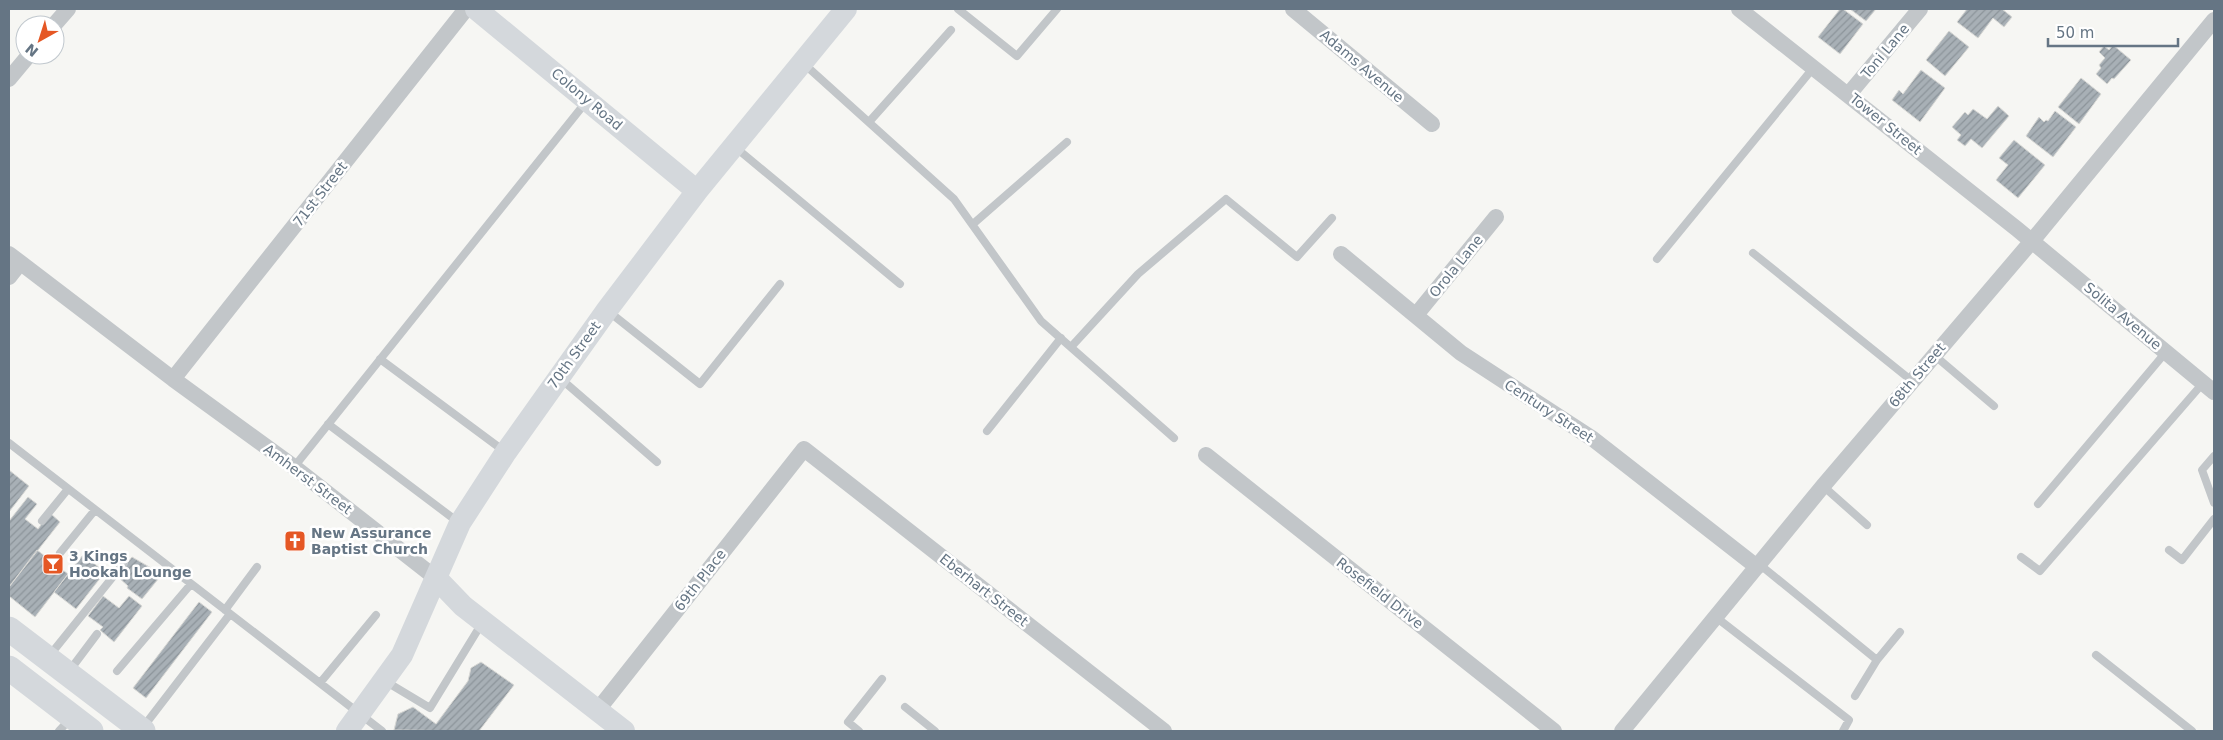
<svg xmlns="http://www.w3.org/2000/svg" width="2223" height="740" viewBox="0 0 2223 740" font-family="'DejaVu Sans',sans-serif">
<defs>
<pattern id="building-hatch" width="6" height="6" patternUnits="userSpaceOnUse" patternTransform="scale(1.25)"><rect width="6" height="6" fill="#a8b0b6"/><path d="M-1 1l2-2M0 6l6-6M5 7l2-2" fill="none" stroke="#8c949a"/></pattern>
</defs>
<rect width="100%" height="100%" fill="#f6f6f3"/>
<path fill="url(#building-hatch)" stroke="#d8d8d5" d="M1840,9H1843L1863,24L1840,54L1818,37Z
M1850,9H1876L1866,21Z
M1967,9H2002L2012,17L2004,27L1993,18L1978,38L1957,22Z
M1949,31L1969,47L1945,76L1926,60Z
M2113,45L2131,60L2114,79L2112,78L2107,84L2096,74L2101,68L2099,65L2105,58L2099,52L2104,46L2109,50Z
M1921,70L1945,88L1920,122L1892,100L1899,90L1903,94Z
M2081,78L2101,94L2079,124L2058,107Z
M1998,106L2009,116L1982,148L1971,139L1965,146L1957,140L1961,135L1952,127L1965,112L1968,115L1973,109L1987,119Z
M2055,111L2076,127L2053,157L2026,136L2039,117L2044,122L2046,120L2048,121Z
M2014,140L2045,165L2018,198L1996,180L2008,165L1999,158Z
M9,470L29,486L9,512Z
M28,497L37,504L25,519L38,529L50,513L60,522L9,587V521Z
M37,550L68,574L35,617L9,596V587Z
M83,555L105,572L76,609L54,592Z
M132,557L151,568L149,570L159,578L142,599L127,588L128,586L117,576Z
M103,596L119,608L129,596L142,606L114,642L100,630L103,627L88,616Z
M199,602L212,612L146,698L133,688Z
M481,662L514,685L479,731L394,730L398,714L413,707L436,724L468,681L471,668Z"/>
<g fill="none" stroke-linecap="round" stroke-linejoin="round">
<path stroke="#c2c6c9" stroke-width="8" d="M958,9L1017,56L1057,9
M803,63L954,199L1041,321L1174,438
M869,122L951,30
M735,147L900,284
M973,224L1067,142
M1753,253L1912,381
M1657,259L1814,67
M608,311L700,384L780,284
M1071,347L1138,274L1226,199L1297,257L1332,218
M1934,355L1994,406
M380,359L504,451
M561,379L657,462
M328,424L458,522
M987,431L1061,338
M9,443L382,731
M2214,456L2202,470L2214,503
M294,467L586,102
M1823,486L1867,525
M2038,504L2166,352
M42,521L68,489
M2169,550L2182,560L2214,519
M60,553L95,510
M2021,557L2040,571L2203,383
M1759,564L1877,660L1855,696
M225,610L257,567
M1717,618L1849,720L1843,731
M50,655L124,563
M2096,655L2192,731
M1877,660L1900,632
M70,670L97,634
M117,671L191,584
M385,681L430,708L482,623
M320,683L376,615
M905,707L935,731
M144,726L230,614
M59,731L71,718
M859,731L848,722L882,679"/>
<path stroke="#c2c6c9" stroke-width="16" d="M1293,9L1432,124
M1739,9L2017,229L2214,392
M54,25L68,9
M9,79L29,55
M1849,94L1920,9
M9,254L173,379L294,467L437,579
M1341,254L1461,353L1593,439L1757,567
M9,277L20,263
M1416,315L1496,217
M173,379L466,9
M1206,455L1554,731
M597,711L804,449L1164,731
M1622,731L1823,486L2032,241L2214,20"/>
<path stroke="#d4d8dc" stroke-width="22" d="M476,9L697,191
M437,579L463,606L624,731
M347,731L402,655L460,523L506,452L607,310L697,191L846,9"/>
<path stroke="#d4d8dc" stroke-width="25" d="M9,629L143,731
M9,668L91,731"/>
</g>
<defs>
<g id="church-square" transform="scale(1.125)"><rect x="-9" y="-9" width="18" height="18" rx="4" fill="#e55724" stroke="#fff"/><path d="M-1.2-6h2.4v3.5h3.3v2.4h-3.3V6h-2.4V-.1h-3.3v-2.4h3.3Z" fill="#fff"/></g>
<g id="bar-square" transform="scale(1.125)"><rect x="-9" y="-9" width="18" height="18" rx="4" fill="#e55724" stroke="#fff"/><path d="M-6-5H6L.8 .8V4.5H3.5V6h-7V4.5H-.8V.8Z" fill="#fff"/></g>
</defs>
<g fill-rule="evenodd">
<use href="#church-square" x="295" y="541"/>
<use href="#bar-square" x="53" y="564"/>
</g>
<g text-anchor="middle" dominant-baseline="central" stroke-width="5" stroke-linejoin="round" paint-order="stroke">
<g font-size="14" fill="#657584" stroke="#fff">
<text transform="translate(1885 51) rotate(-50)">Toni Lane</text>
<text transform="translate(1362 66) rotate(40)">Adams Avenue</text>
<text transform="translate(587 99) rotate(40)">Colony Road</text>
<text transform="translate(1886 124) rotate(39)">Tower Street</text>
<text transform="translate(320 194) rotate(-52)">71st Street</text>
<text transform="translate(1456 266) rotate(-51)">Orola Lane</text>
<text transform="translate(2123 316) rotate(40)">Solita Avenue</text>
<text transform="translate(574 355) rotate(-54)">70th Street</text>
<text transform="translate(1917 375) rotate(-50)">68th Street</text>
<text transform="translate(1549 411) rotate(33)">Century Street</text>
<text transform="translate(308 479) rotate(37)">Amherst Street</text>
<text transform="translate(700 580) rotate(-52)">69th Place</text>
<text transform="translate(984 590) rotate(38)">Eberhart Street</text>
<text transform="translate(1380 593) rotate(38)">Rosefield Drive</text>
</g>
<g font-size="14" font-weight="bold" fill="#657584" stroke="#fff" text-anchor="start">
<text x="311" y="533">New Assurance<tspan x="311" dy="16">Baptist Church</tspan></text>
<text x="69" y="556">3 Kings<tspan x="69" dy="16">Hookah Lounge</tspan></text>
</g>
</g>
<rect width="2223" height="740" fill="none" stroke="#657584" stroke-width="20"/>
<g transform="translate(40 40) rotate(219)"><circle r="24" fill="#ffffff" stroke="#c1c8ce"/>
<path d="M0-4L9 19L0 12L-9 19Z" fill="#e55724"/>
<text y="-8" font-size="14" font-weight="bold" text-anchor="middle" fill="#657584">N</text>
</g>
<path d="M2048 38v8h130v-8" fill="none" stroke="#657584" stroke-width="2.5"/>
<text x="2056" y="38" font-size="15" fill="#657584" stroke="#ffffff" stroke-width="4" paint-order="stroke">50 m</text>
</svg>
